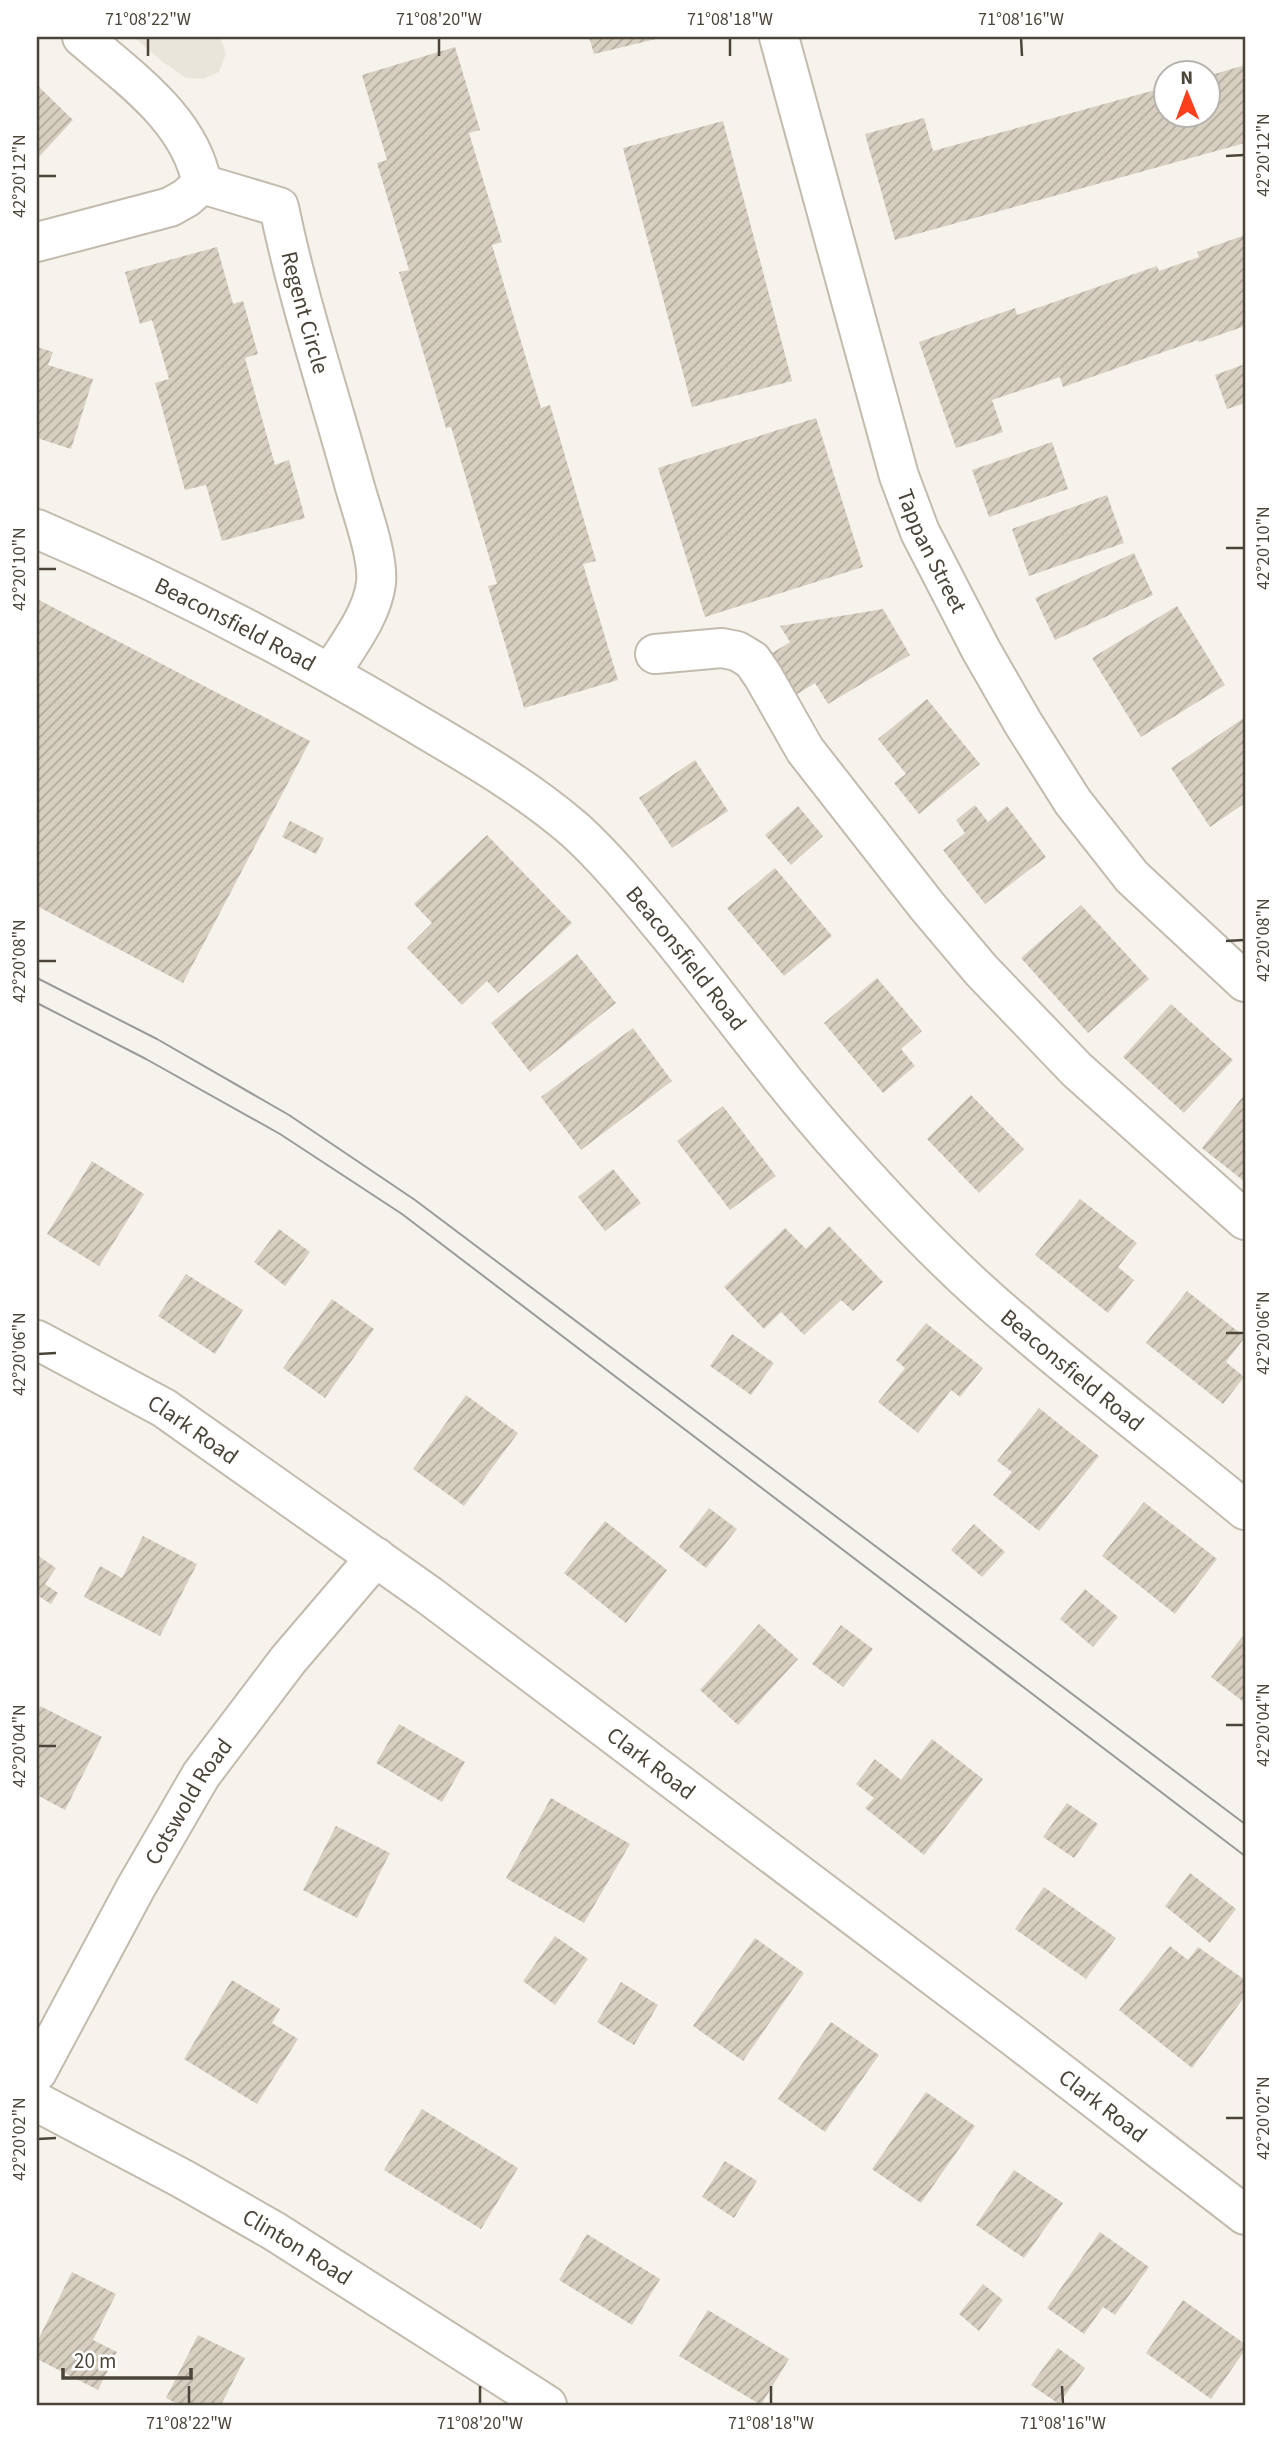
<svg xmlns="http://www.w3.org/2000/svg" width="1282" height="2442" viewBox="0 0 1282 2442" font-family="'Source Sans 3',sans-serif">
<defs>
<pattern id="building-hatch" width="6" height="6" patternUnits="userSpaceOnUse" patternTransform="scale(1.75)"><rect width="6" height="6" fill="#d8cfc1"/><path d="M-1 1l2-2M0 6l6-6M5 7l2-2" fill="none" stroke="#b1aa9e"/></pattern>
</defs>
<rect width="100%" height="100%" fill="#f6f3ec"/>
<path fill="#eae5da" d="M134,37H220L226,54L219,72L203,79L186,78L163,62Z"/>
<path fill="url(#building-hatch)" d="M589,37H660V38L594,54Z
M455,47L480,130L469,133L502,242L492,245L541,408L550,405L596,561L583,564L618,680L524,708L488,586L497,584L451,427L446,428L399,272L409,270L377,163L387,160L362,75Z
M1245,65V143L895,240L865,134L924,118L933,151L1166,87V116H1208V76Z
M37,85L73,120L37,159Z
M723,121L792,381L692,407L623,148Z
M1245,235V326L1199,342L1198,340L1063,387L1060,377L992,400L1003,432L956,448L919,342L1015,308L1017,315L1157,266L1159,271L1199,257L1197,252Z
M217,247L233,304L243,301L258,354L245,358L275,465L289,460L305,518L222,541L206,485L185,490L155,383L169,379L152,320L140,324L125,272Z
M37,347L53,352L48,365L93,379L71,449L37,438Z
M1245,364V403L1227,409L1215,375Z
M816,418L863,567L705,617L658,468Z
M1052,442L1068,489L989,517L972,470Z
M1107,495L1124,543L1029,576L1012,529Z
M1134,553L1153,595L1055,640L1035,598Z
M37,599L310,741L183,983L37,906Z
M1177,606L1225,685L1141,737L1092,658Z
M883,609L910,655L828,704L815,683L794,696L769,655L790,642L780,626Z
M927,699L980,764L919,814L894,783L906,774L878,739Z
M1245,717V803L1210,827L1171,768Z
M695,760L728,811L672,848L639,798Z
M975,805L988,822L1007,806L1046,857L985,904L943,850L965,833L956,820Z
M798,806L823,836L791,865L765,835Z
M290,821L324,838L316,854L282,837Z
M487,835L572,923L498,993L487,981L462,1005L407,948L432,923L414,904Z
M775,868L832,936L784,976L727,908Z
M1081,905L1149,979L1088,1033L1021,958Z
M577,954L616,1003L530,1072L491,1023Z
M877,978L922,1031L901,1049L915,1066L883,1093L824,1023Z
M1171,1004L1233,1060L1184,1113L1123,1057Z
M633,1028L672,1081L581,1150L541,1097Z
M1245,1094V1182L1202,1148Z
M971,1095L1024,1149L979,1193L927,1139Z
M723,1106L776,1176L730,1210L677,1141Z
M92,1161L144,1194L99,1266L47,1234Z
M613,1169L641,1203L605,1231L578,1197Z
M1080,1199L1137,1243L1118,1267L1134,1280L1108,1313L1035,1255Z
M829,1226L883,1282L853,1311L841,1300L804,1335L781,1312L764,1329L724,1287L785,1228L806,1249Z
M279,1229L310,1252L285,1286L254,1262Z
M186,1274L243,1310L215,1354L158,1316Z
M1187,1291L1245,1337L1226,1362L1244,1377L1223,1404L1146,1343Z
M332,1299L374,1329L325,1398L283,1368Z
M926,1323L983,1368L960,1397L951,1390L918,1433L878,1402L905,1368L896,1360Z
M732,1334L774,1363L751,1395L710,1366Z
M466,1395L518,1433L464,1506L413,1469Z
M1039,1408L1099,1456L1039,1531L993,1495L1012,1472L997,1461Z
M1144,1502L1217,1559L1175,1614L1102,1556Z
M709,1508L737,1529L706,1568L679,1547Z
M605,1521L667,1570L626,1623L564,1573Z
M974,1524L1005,1552L982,1577L951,1550Z
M143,1536L197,1564L160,1636L84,1597L100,1566L122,1578Z
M37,1555L56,1568L45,1584L58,1593L51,1604L37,1595Z
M1085,1589L1118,1617L1093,1647L1060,1619Z
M759,1624L798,1659L738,1725L700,1690Z
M841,1625L873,1649L843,1687L812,1664Z
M1245,1633V1703L1211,1677Z
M40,1706L102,1737L65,1810L37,1795V1713Z
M399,1724L465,1762L442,1802L376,1763Z
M932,1739L983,1779L924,1855L865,1808L874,1798L856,1784L875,1759L901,1780Z
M551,1798L630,1844L584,1923L506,1878Z
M1067,1803L1098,1824L1074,1858L1043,1837Z
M336,1826L390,1853L357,1918L303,1890Z
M1190,1873L1236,1909L1210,1943L1165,1906Z
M1044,1887L1116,1938L1086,1979L1015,1929Z
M555,1936L588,1959L555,2005L523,1981Z
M755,1938L804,1973L743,2061L693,2026Z
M1170,1946L1188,1960L1198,1947L1245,1980V1996L1192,2068L1119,2010Z
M232,1980L280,2009L272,2023L298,2039L257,2104L184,2059Z
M621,1982L658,2005L634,2045L597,2022Z
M831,2022L879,2055L825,2132L778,2099Z
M926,2092L975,2126L921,2203L872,2169Z
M422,2109L518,2168L481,2229L384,2170Z
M725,2161L757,2181L734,2218L702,2197Z
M1014,2170L1063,2203L1024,2258L976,2225Z
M1100,2232L1149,2267L1115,2315L1103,2307L1084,2334L1047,2308Z
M587,2234L660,2279L632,2325L559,2280Z
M72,2272L116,2294L93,2340L117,2352L98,2390L37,2359V2342Z
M983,2284L1003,2300L979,2331L959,2314Z
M1183,2300L1245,2344V2350L1211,2399L1146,2353Z
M708,2310L789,2359L761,2405L679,2356Z
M198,2335L245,2358L221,2405H180L166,2398Z
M1058,2348L1085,2368L1059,2404L1031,2385Z"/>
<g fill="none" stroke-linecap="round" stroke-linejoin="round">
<g stroke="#c2bbae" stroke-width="42">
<g id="minor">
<path d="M82,37C129,78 190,119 202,184"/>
<path id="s1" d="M779,37L899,476L920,532L981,650L1023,723L1073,802L1132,877L1245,982"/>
<path id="s2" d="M202,184L279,207C298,299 328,389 353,480C360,507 379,556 376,583C372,616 347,646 331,673"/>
<path d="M37,242L170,207L186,198L202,184"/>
<path id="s3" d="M37,529C163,583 285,646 403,716C462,751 523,785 575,830C610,862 640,900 670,936C728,1008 782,1083 844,1152C898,1213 955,1273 1018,1325C1092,1389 1170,1448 1245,1510"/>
<path d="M655,654L722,648L737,651L752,660L763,676L805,750L927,906L981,970L1077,1070L1245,1220"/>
<path id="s4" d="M37,1340L164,1408L430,1596L1013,2036L1245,2215"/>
<path id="s5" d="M37,2072L135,1889L201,1775L288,1660L376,1557"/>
<path id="s6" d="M37,2102L183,2179L274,2231L547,2405"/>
</g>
</g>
<use href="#minor" stroke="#fff" stroke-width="38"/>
<path stroke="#9a9a9a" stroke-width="2" d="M37,978L157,1039L289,1115L415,1200L1245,1824
M37,1003L146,1059L280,1134L402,1214L1245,1856"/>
</g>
<path fill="none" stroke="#4b4439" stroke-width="2.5" d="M148,38V56M439,38V56M730,38V56M1021,38L1022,56M1226,156L1244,155M38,176H56M1226,548H1244M38,569H56M1226,941L1244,940M38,961H56M1226,1333H1244M38,1354L56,1353M1226,1725H1244M38,1746H56M1226,2118H1244M38,2139L56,2138M189,2386V2404M480,2386V2404M771,2386V2404M1062,2386L1063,2404"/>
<g text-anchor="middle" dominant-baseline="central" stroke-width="5" stroke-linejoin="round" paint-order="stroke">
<g font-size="23" fill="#4b4439" stroke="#fff">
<text stroke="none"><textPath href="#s2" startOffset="189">Regent Circle</textPath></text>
<text stroke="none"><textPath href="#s1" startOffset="537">Tappan Street</textPath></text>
<text stroke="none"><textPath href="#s3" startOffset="220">Beaconsfield Road</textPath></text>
<text stroke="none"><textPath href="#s3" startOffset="788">Beaconsfield Road</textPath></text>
<text stroke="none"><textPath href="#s3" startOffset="1354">Beaconsfield Road</textPath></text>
<text stroke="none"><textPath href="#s4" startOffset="180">Clark Road</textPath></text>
<text stroke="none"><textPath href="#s4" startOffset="747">Clark Road</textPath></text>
<text stroke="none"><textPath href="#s5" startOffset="310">Cotswold Road</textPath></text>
<text stroke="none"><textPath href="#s4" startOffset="1314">Clark Road</textPath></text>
<text stroke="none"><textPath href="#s6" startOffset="298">Clinton Road</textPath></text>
</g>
</g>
<rect width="1282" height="2442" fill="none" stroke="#ffffff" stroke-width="77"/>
<g transform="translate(1187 94) rotate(359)"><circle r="33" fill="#ffffff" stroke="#b7b4b0" stroke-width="2"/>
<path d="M0-5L12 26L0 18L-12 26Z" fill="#fc3f1d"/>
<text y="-10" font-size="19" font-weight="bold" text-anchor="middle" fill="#4b4439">N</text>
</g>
<path d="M63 2368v10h128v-10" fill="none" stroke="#4b4439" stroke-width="3.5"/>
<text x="74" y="2368" font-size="21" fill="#4b4439" stroke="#ffffff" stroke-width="5" paint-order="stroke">20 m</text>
<rect x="38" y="38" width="1206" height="2366" fill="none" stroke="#4b4439" stroke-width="2.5"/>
<g font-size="18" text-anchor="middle" fill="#4b4439">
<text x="148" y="25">71°08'22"W</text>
<text x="439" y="25">71°08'20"W</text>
<text x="730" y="25">71°08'18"W</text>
<text x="1021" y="25">71°08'16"W</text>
<text transform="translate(1263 155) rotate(-90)" y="6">42°20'12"N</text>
<text transform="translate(19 176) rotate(-90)" y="6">42°20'12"N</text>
<text transform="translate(1263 548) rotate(-90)" y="6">42°20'10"N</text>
<text transform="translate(19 569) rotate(-90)" y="6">42°20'10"N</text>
<text transform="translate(1263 940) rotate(-90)" y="6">42°20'08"N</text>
<text transform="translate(19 961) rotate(-90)" y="6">42°20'08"N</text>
<text transform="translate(1263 1333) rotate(-90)" y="6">42°20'06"N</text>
<text transform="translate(19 1354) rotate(-90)" y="6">42°20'06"N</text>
<text transform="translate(1263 1725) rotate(-90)" y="6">42°20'04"N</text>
<text transform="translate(19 1746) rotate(-90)" y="6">42°20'04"N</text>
<text transform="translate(1263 2118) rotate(-90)" y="6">42°20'02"N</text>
<text transform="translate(19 2139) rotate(-90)" y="6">42°20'02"N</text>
<text x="189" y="2429">71°08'22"W</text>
<text x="480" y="2429">71°08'20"W</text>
<text x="771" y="2429">71°08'18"W</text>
<text x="1063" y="2429">71°08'16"W</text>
</g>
</svg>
